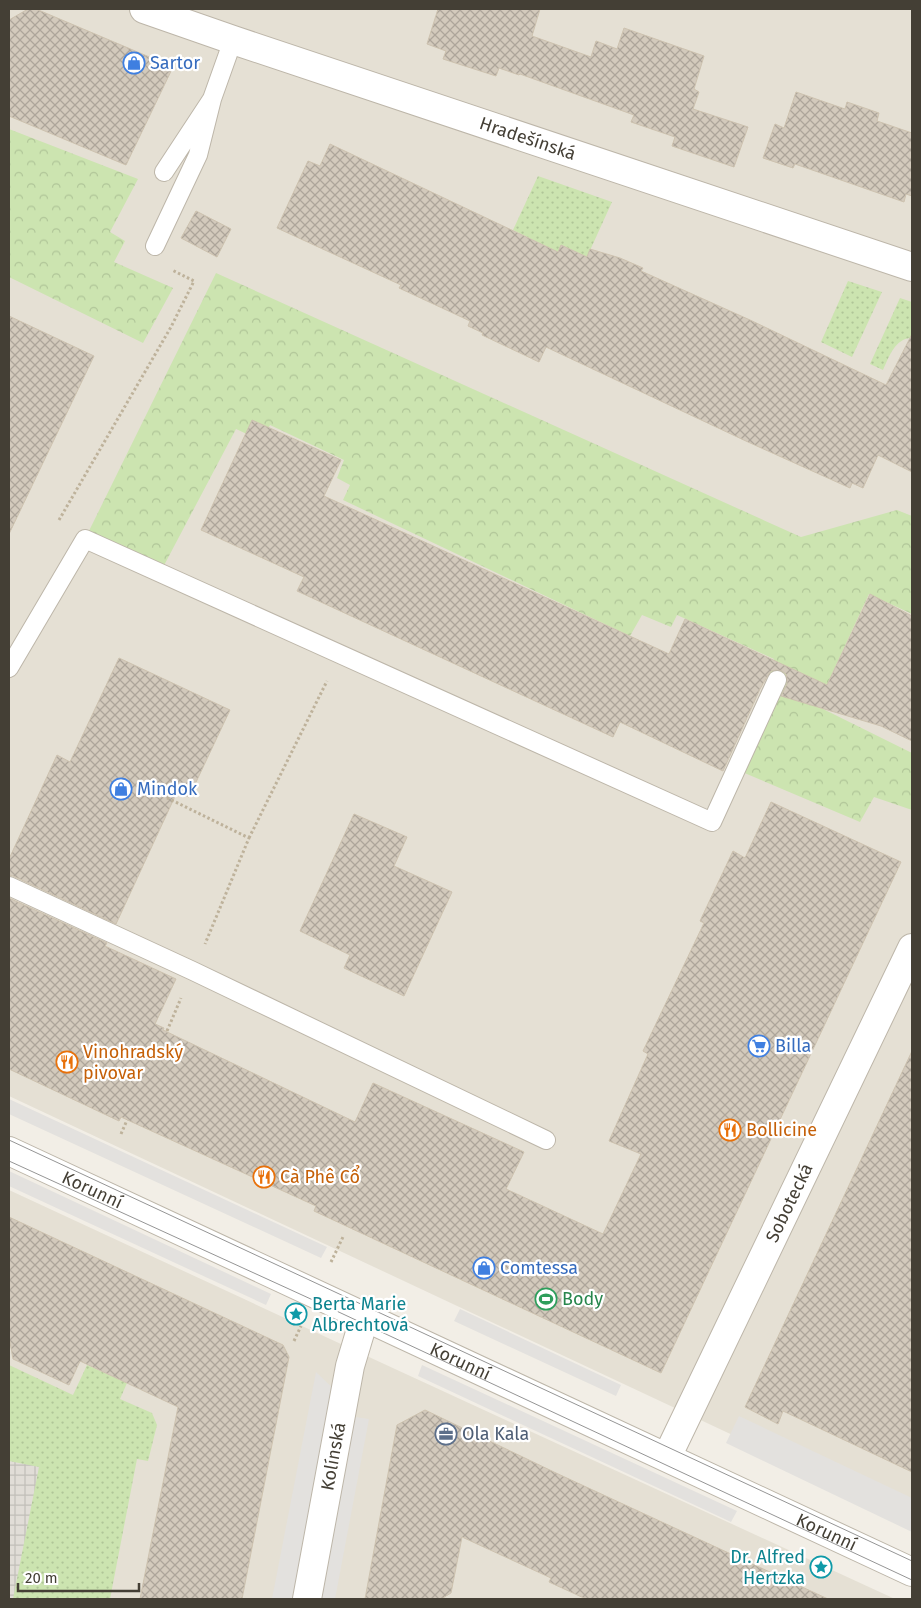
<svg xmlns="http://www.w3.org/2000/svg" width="921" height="1608" viewBox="0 0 921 1608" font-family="'Fira Sans',sans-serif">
<defs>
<pattern id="industrial-grid" width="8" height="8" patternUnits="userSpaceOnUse" patternTransform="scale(1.25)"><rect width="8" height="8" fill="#e1ddd7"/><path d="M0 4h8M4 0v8" fill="none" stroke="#c2bfb9"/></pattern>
<pattern id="grass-dots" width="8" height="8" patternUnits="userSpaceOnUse" patternTransform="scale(1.25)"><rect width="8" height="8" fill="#cce4b0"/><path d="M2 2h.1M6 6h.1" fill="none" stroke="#b0c598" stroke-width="1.8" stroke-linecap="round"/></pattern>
<pattern id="park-crowns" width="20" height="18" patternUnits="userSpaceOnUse" patternTransform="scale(1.25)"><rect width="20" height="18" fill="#cce4b0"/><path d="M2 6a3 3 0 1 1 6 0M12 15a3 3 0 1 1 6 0" fill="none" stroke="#b0c598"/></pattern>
<pattern id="building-cross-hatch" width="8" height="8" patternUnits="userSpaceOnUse" patternTransform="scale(1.25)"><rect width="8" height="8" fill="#d3cabc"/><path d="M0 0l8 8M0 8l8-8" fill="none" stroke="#ada59a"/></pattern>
</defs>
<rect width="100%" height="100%" fill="#f2eee6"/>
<path fill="#e5e0d4" d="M9,9H912V1519L9,1096Z
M9,1190L382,1363L895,1599H9Z"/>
<path fill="url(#industrial-grid)" d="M9,1452L43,1460L19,1599H9Z"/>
<path fill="url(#grass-dots)" d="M538,176L612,202L587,257L562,245L558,252L513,230Z
M848,281L882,292L852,357L821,342Z
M900,298L912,302V338C895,338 889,357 883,370L870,364Z
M9,1365L73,1395L87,1365L127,1383L120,1399L152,1413L157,1425L148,1461L137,1459L110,1599H13L39,1467L9,1461Z"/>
<path fill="url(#park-crowns)" d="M9,129L138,179L110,232L125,241L114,262L173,288L143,343L9,277Z
M216,273L801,537L897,510L912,516V614L869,594L817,706L912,753V810L874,797L860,822L728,766L765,685L774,659L677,615L671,627L642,615L630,636L343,500L350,485L337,478L344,460L270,425L262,441L236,429L160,573L85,539Z"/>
<path fill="#e3e1de" d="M9,1099L327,1247L321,1258L9,1114Z
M9,1171L271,1294L266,1305L9,1186Z
M460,1309L621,1385L616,1396L454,1321Z
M422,1365L737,1511L731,1522L418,1376Z
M316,1372L338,1393L298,1599H272Z
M739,1416L912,1498V1532L726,1443Z
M355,1417L369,1419L335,1599H321Z"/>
<path fill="url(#building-cross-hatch)" stroke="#cdc2af" d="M28,9H36L173,67L126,165L9,116V20Z
M438,9H540L532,36L591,57L596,41L617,49L624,28L704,56L694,89L699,92L693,109L748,127L734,167L672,146L675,137L631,122L634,115L520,74L519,75L499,68L496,76L443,59L446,51L427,44Z
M796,92L845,109L847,102L879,113L877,121L912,133V196L906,194L904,202L795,164L793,168L763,158L775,124L784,128Z
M330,144L558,252L561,245L587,257L590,249L620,258L643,268L641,271L750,320L886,385L912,334V472L878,455L863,488L852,483L850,488L748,442L546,347L539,362L482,335L483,333L468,326L470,321L399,288L401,285L277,228L308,161L320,166Z
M196,211L231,229L217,257L181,238Z
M9,316L94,356L9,534Z
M252,420L341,460L324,496L669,654L685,619L827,685L870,594L912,616V741L881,726L781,696L787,684V679L786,674L782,671L776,670L771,671L768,675L760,689L723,771L620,722L613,737L297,591L304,577L201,530Z
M119,658L230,710L189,797L177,792L116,924L13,876L9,875V859L57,755L70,762Z
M771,802L901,862L661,1373L314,1211L316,1206L121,1117L119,1121L9,1069V898L107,943L105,946L176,979L155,1024L164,1028L163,1030L355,1122L373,1083L524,1152L506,1189L603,1234L641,1154L609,1141L648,1054L643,1051L704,923L700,921L733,851L745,858Z
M354,814L407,837L394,866L452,892L404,996L344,968L350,955L300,931Z
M912,1051V1472L783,1411L778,1424L745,1407Z
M9,1217L283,1345L289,1357L242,1599H140L178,1407L80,1361L69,1385L13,1359L9,1337Z
M425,1410L556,1473L828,1599H586L549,1582L551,1578L462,1537L451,1593L441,1599H365L397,1425Z"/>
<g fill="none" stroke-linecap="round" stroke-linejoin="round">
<g stroke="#bdb6a9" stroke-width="20">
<path id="service" d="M164,172L212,99L233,40
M155,246L198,155L212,99
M9,668L85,539L712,822L777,680
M9,886L193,971L546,1140"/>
</g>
<g stroke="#bdb6a9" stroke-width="30">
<g id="minor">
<path id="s1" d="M144,9L233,40L912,267"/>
<path id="s2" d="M667,1457L912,948"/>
<path id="s3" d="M307,1599L350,1366L365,1316"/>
</g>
</g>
<g stroke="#bdb6a9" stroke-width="30">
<g id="tertiary">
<path id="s4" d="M9,1151L912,1572"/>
</g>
</g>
<path stroke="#beb29b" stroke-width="3" stroke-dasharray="2.5 2.5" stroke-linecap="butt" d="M59,520L171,327L194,281L172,270
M149,789L249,838L205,944
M249,838L327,681
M167,1031L181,998
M121,1134L127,1120
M331,1262L343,1237
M294,1341L301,1326"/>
<use href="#service" stroke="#fff" stroke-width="18"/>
<use href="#minor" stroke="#fff" stroke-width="28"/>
<use href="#tertiary" stroke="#fff" stroke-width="28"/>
<path stroke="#959595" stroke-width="1" d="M9,1140L912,1561
M9,1161L313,1300L912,1580"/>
</g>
<defs>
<g id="shop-ring" transform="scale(1.125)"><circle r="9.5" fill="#fff" stroke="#3f7fe0" stroke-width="1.5"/><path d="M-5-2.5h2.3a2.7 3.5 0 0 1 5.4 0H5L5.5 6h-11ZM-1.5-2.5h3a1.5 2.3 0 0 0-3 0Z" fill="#3f7fe0"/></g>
<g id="supermarket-ring" transform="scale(1.125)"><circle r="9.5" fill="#fff" stroke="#3f7fe0" stroke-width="1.5"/><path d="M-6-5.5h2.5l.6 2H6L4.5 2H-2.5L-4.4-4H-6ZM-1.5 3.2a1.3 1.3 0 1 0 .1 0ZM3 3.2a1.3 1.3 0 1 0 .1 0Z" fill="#3f7fe0"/></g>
<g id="restaurant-ring" transform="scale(1.125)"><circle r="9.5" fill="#fff" stroke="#e8710a" stroke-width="1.5"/><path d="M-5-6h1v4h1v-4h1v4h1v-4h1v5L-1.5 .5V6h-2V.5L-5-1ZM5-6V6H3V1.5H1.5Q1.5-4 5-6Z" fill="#e8710a"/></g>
<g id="stadium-ring" transform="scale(1.125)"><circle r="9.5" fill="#fff" stroke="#2e9e5b" stroke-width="1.5"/><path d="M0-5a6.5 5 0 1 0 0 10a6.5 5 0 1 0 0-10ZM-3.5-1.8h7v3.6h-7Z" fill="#2e9e5b"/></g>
<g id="sight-ring" transform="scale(1.125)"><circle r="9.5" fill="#fff" stroke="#0f9aa8" stroke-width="1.5"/><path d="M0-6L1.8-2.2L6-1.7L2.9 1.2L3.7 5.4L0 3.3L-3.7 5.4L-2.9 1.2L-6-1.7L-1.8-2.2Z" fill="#0f9aa8"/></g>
<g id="office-ring" transform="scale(1.125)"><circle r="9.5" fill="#fff" stroke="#5c6f8a" stroke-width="1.5"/><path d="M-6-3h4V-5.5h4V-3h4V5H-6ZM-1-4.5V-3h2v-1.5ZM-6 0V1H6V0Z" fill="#5c6f8a"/></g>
</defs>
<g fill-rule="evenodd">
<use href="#shop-ring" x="134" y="63"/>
<use href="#shop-ring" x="121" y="789"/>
<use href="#supermarket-ring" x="759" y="1046"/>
<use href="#restaurant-ring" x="67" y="1062"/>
<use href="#restaurant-ring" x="730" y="1130"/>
<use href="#restaurant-ring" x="264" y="1177"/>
<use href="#shop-ring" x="484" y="1268"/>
<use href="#stadium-ring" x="546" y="1299"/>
<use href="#sight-ring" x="296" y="1314"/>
<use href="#office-ring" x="446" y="1434"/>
<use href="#sight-ring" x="821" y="1567"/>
</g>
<g text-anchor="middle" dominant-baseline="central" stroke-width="4.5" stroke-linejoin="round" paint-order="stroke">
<g font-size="18" fill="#366cbe" stroke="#fff" text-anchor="start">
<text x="150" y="63">Sartor</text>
<text x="137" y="789">Mindok</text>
<text x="775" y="1046">Billa</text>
<text x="500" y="1268">Comtessa</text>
</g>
<g font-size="18" fill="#443f35" stroke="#fff">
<text stroke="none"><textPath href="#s1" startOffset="405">Hradešínská</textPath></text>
<text stroke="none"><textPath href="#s4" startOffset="92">Korunní</textPath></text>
<text stroke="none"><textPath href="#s2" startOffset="282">Sobotecká</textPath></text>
<text stroke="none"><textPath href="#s4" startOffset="498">Korunní</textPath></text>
<text stroke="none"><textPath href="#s3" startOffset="145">Kolínská</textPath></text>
<text stroke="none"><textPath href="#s4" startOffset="902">Korunní</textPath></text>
</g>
<g font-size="18" fill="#c56008" stroke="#fff" text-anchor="start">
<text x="83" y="1052">Vinohradský<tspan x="83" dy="21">pivovar</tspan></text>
<text x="746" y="1130">Bollicine</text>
<text x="280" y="1177">Cà Phê Cổ</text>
</g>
<g font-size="18" fill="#27864d" stroke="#fff" text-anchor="start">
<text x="562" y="1299">Body</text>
</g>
<g font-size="18" fill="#0d838f" stroke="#fff" text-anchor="start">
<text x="312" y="1304">Berta Marie<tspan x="312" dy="21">Albrechtová</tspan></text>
<text x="805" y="1557" text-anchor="end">Dr. Alfred<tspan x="805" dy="21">Hertzka</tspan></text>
</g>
<g font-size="18" fill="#4e5e75" stroke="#fff" text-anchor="start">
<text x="462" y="1434">Ola Kala</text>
</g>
</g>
<rect width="921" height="1608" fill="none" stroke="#443f35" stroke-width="20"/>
<path d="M18 1583v8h121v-8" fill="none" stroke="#443f35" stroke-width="2.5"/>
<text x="25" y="1583" font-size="15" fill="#443f35" stroke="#ffffff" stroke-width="4" paint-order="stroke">20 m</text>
</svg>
